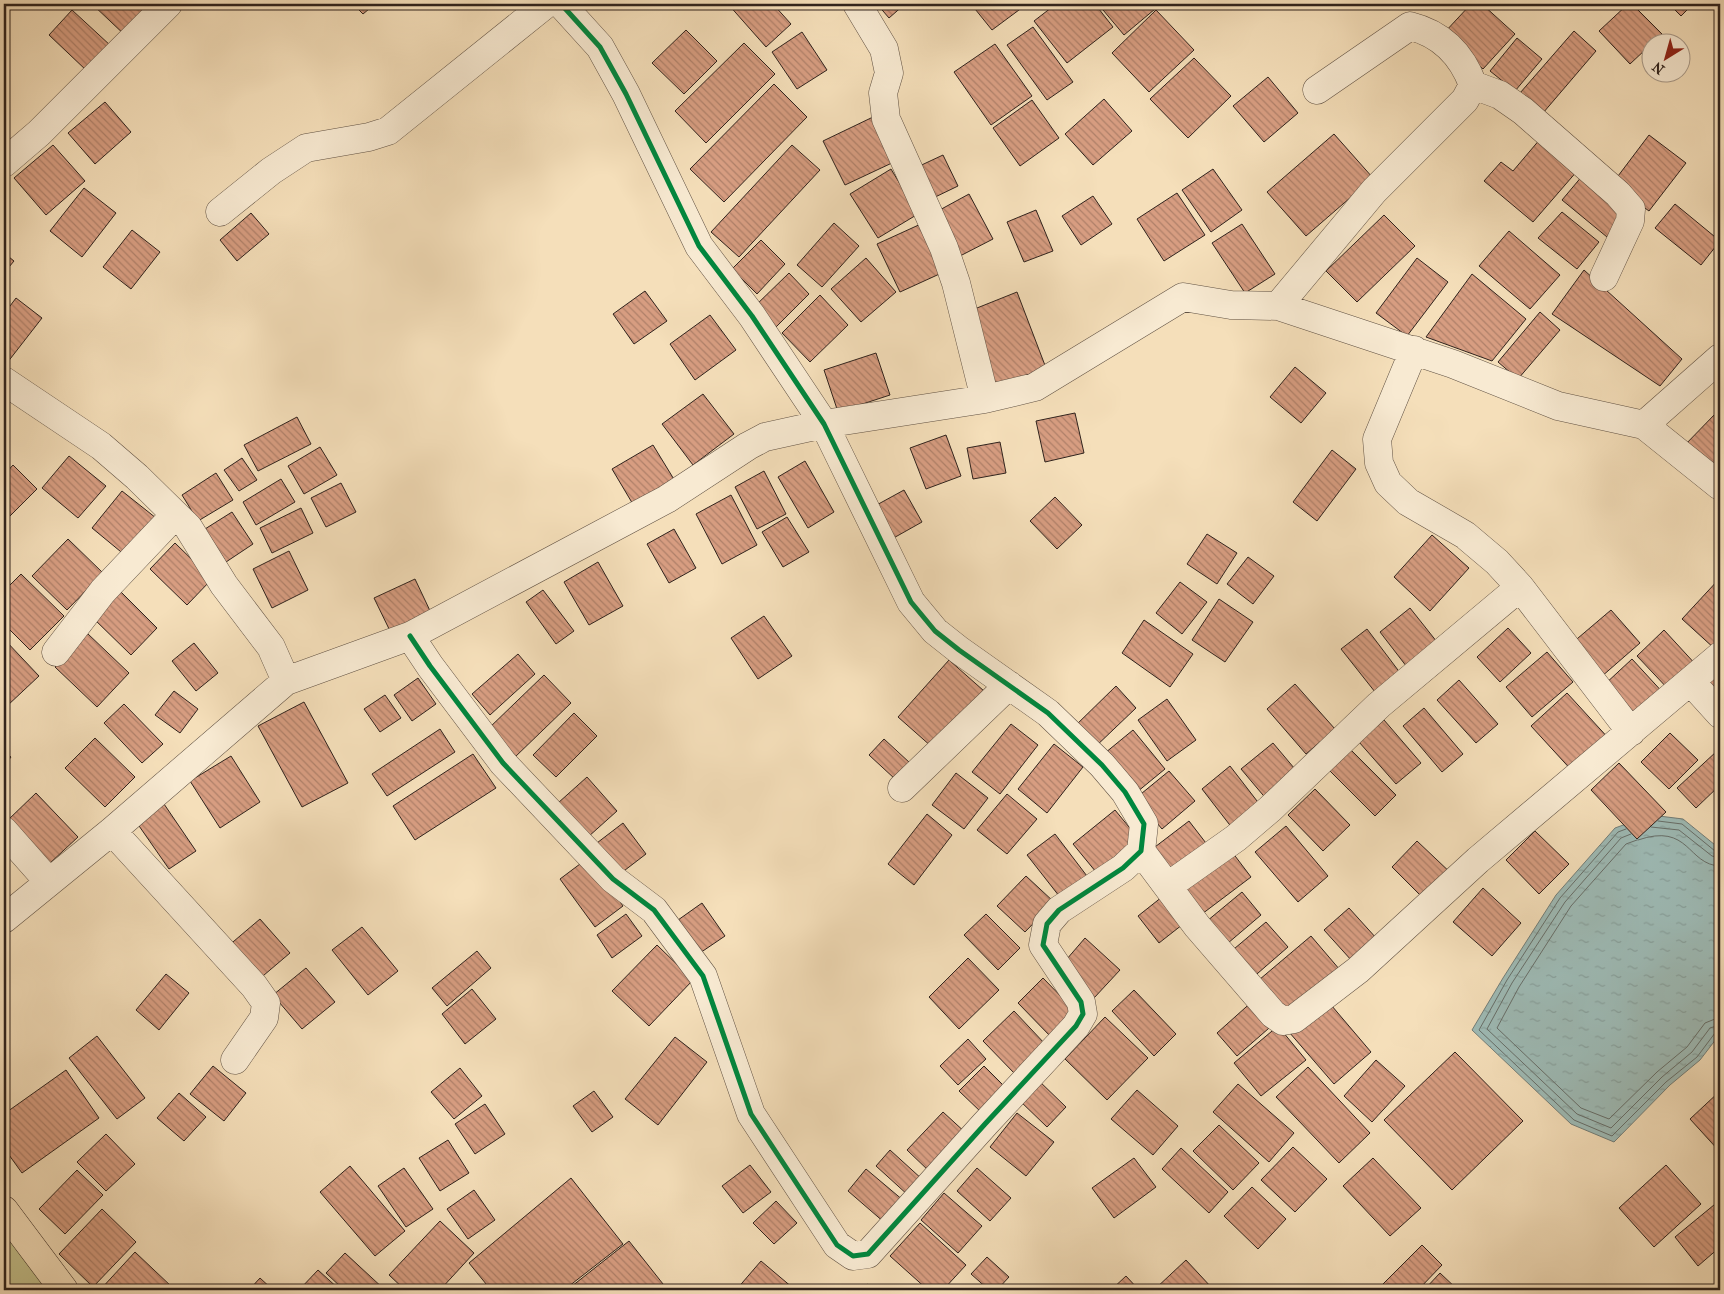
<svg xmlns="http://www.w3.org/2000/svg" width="1724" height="1294" viewBox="0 0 1724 1294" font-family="'IM FELL French Canon',serif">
<defs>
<pattern id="water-ripples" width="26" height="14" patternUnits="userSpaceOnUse" patternTransform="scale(1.25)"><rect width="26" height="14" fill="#9ebbb6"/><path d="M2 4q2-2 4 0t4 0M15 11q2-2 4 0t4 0" fill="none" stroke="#88a09c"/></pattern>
<pattern id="building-back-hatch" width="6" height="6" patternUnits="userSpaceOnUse" patternTransform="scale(1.25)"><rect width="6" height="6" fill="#d79d81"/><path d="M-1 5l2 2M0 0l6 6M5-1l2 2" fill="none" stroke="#af8069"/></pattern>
</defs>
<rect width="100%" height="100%" fill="#f5dfba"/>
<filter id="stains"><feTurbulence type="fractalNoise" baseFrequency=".004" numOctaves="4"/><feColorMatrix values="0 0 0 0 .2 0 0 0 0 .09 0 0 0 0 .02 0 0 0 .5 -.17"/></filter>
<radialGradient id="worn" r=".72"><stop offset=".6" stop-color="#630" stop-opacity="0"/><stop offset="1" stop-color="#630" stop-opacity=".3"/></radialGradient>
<path fill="#c3c08b" stroke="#7a7254" d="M4,1210L64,1290H4Z"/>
<path fill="url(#water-ripples)" stroke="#727e79" d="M1651,815L1683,819L1720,849V1034L1700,1060L1670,1085L1614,1142L1571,1124L1472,1030L1503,978L1556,895L1615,828Z"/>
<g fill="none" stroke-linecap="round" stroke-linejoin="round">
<path stroke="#676f6a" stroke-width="1" d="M1658,821L1682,824L1715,851L1720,852
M1651,827L1679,830L1712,856L1720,858
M1626,829L1618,832L1560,898L1507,980L1479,1030L1574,1120L1612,1136L1666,1082L1697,1057L1715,1033L1720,1031
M1631,834L1621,838L1565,902L1512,983L1487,1029L1577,1114L1611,1128L1662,1077L1692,1052L1710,1028L1720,1025
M1637,840L1626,844L1571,906L1519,987L1497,1028L1581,1108L1609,1119L1657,1072L1687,1047L1705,1023L1720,1017
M1638,840C1690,822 1687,865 1720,866"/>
</g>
<path fill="url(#building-back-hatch)" stroke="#30231d" d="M92,4H149L128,38Z
M353,4H375L363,14Z
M728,4H773L791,24L766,47Z
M877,4H905L889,18Z
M971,4H1021L1023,7L992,30Z
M1056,4H1095L1113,27L1067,63L1034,21Z
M1098,4H1161L1124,35Z
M1471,4H1482L1515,34L1483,69L1444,33Z
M1628,4H1632L1662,34L1630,64L1599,31Z
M1669,4H1693L1681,16Z
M72,10L111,46L87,71L49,35Z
M1156,10L1194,50L1149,92L1112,53Z
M1033,27L1073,82L1047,100L1007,45Z
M686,30L717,61L684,94L652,63Z
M1574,31L1596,51L1543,113L1520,93Z
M802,32L827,70L797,89L772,52Z
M1517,38L1542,59L1515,91L1490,71Z
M744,43L775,74L706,143L675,111Z
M995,44L1032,96L991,125L954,72Z
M1194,58L1231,96L1188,138L1150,99Z
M1268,77L1298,113L1264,142L1233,106Z
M774,84L807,117L724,202L690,169Z
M1104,99L1132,131L1093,165L1065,134Z
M1032,100L1059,138L1020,166L993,128Z
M105,102L131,132L95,164L68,133Z
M873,117L894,162L845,185L823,141Z
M1334,134L1373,178L1306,236L1267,192Z
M1649,135L1686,163L1649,211L1612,184Z
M1541,138L1578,170L1533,222L1484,181L1501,162L1513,171Z
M53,145L85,181L46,215L14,178Z
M792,145L820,170L739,257L711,232Z
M943,155L958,186L929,200L913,169Z
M891,169L918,214L878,238L850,194Z
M1213,169L1242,210L1211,232L1182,190Z
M1583,175L1627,212L1607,237L1562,200Z
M84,188L116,213L82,257L50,231Z
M1177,193L1205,235L1164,261L1137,219Z
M969,194L993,239L960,256L936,212Z
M1093,196L1112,224L1081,245L1062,216Z
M1675,204L1720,241L1701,265L1655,228Z
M1036,210L1053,251L1024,262L1007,222Z
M1562,212L1599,242L1577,269L1538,238Z
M251,213L269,234L237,261L220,240Z
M1384,215L1415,246L1357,302L1326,271Z
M834,223L859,246L822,287L797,265Z
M923,223L946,271L900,292L877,244Z
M1242,224L1275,274L1245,293L1212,243Z
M132,230L160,252L131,289L103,267Z
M1509,231L1560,275L1530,309L1479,266Z
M761,240L785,264L757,294L732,269Z
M4,253L14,261L4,273Z
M866,258L896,292L861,322L831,289Z
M1417,258L1448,282L1407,336L1376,313Z
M1584,270L1682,359L1660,386L1552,314Z
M789,273L809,294L773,330L752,309Z
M1472,274L1526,319L1492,361L1426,337Z
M645,291L667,321L634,344L613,314Z
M1017,292L1046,368L997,387L967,312Z
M820,295L848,325L810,362L782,333Z
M16,298L42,318L7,363L4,360V314Z
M1540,312L1560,330L1518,379L1498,362Z
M710,315L736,350L695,380L670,344Z
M876,353L890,395L838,412L824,370Z
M1295,367L1326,393L1301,423L1270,397Z
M703,394L734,434L693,465L662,424Z
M1075,413L1084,453L1045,462L1036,421Z
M1716,413L1720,417V484L1682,448Z
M297,417L311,444L258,471L244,445Z
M946,435L961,476L926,489L910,448Z
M1000,442L1006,473L973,479L967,448Z
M653,445L675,481L634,506L612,469Z
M320,447L337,475L304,494L288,466Z
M1332,450L1356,469L1317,521L1293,502Z
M69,456L106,486L78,518L42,488Z
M242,458L257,480L239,491L224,470Z
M805,461L834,512L808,528L778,477Z
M13,465L37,489L4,522V475Z
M764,471L786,514L757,529L735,487Z
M216,473L233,500L198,521L182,495Z
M281,479L295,502L256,525L243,502Z
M341,483L356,512L326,527L311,498Z
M904,490L922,522L890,540L873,507Z
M122,491L156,518L126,556L92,528Z
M731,495L757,545L722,564L696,514Z
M1055,497L1082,525L1057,549L1030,521Z
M301,508L313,533L272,553L260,528Z
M232,512L253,544L226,562L205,529Z
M787,517L809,552L783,567L762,532Z
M674,529L696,568L669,583L647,544Z
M1207,534L1237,553L1217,584L1187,564Z
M1432,535L1469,568L1430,611L1394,577Z
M68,539L103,573L67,610L32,576Z
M175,543L212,579L187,605L150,569Z
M289,551L308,590L272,608L253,569Z
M1248,557L1274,576L1253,604L1227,584Z
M598,562L623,606L589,625L564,582Z
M21,574L64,616L30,650L4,624V591Z
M1720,578V643L1715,649L1682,619Z
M415,579L432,615L392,635L374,598Z
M1180,582L1207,602L1182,634L1156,613Z
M119,590L157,628L131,655L92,617Z
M543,590L574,631L556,644L526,602Z
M1219,599L1253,622L1225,662L1192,640Z
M1410,608L1441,647L1410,671L1380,632Z
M1611,610L1640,643L1601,677L1571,644Z
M764,616L792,656L758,679L731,638Z
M1144,620L1193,654L1170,687L1122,653Z
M1508,628L1531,653L1500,682L1477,657Z
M1367,629L1404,678L1379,697L1341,649Z
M1664,630L1698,667L1671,692L1637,656Z
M87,633L129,673L97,707L55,667Z
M4,639L39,676L7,706L4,703Z
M194,643L218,673L196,691L172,661Z
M1547,652L1573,682L1532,717L1506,687Z
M518,654L535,674L490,715L472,694Z
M1632,659L1666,696L1638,722L1604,685Z
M949,660L984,691L932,747L898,717Z
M1720,664V705L1700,684Z
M544,675L571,703L514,758L487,730Z
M418,678L436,704L412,721L394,695Z
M1459,680L1498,724L1476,743L1437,700Z
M1295,684L1335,729L1306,754L1267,709Z
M1116,686L1136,708L1093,749L1073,728Z
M174,691L198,709L180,733L155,715Z
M1567,693L1611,741L1575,774L1531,726Z
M385,695L401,718L380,732L364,709Z
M1167,699L1196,740L1167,761L1138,720Z
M304,702L348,783L302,807L258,726Z
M124,704L163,744L142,763L104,723Z
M1424,708L1463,754L1442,772L1403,726Z
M574,713L597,736L556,777L533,755Z
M1384,720L1421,763L1396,784L1359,742Z
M1011,724L1038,745L1000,794L972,772Z
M440,729L455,752L387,796L372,774Z
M1133,730L1165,769L1137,792L1105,753Z
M1670,733L1698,760L1669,789L1641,762Z
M95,738L135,777L105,807L65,768Z
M884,739L910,763L895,779L869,755Z
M1273,743L1300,775L1268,801L1241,769Z
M1054,744L1083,767L1047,813L1018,789Z
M1350,749L1396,795L1375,816L1329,770Z
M4,751L11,757L4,766Z
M1717,751L1720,755V785L1696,808L1677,788Z
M473,754L496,788L415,840L393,806Z
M231,756L260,802L220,828L190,781Z
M1619,763L1666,812L1637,839L1591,790Z
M1230,766L1264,810L1236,833L1202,789Z
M1169,771L1195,801L1162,829L1136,798Z
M956,773L988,798L964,829L932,805Z
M587,777L617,811L588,837L558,803Z
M1315,789L1350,825L1323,851L1288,815Z
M36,793L78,837L49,864L8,820Z
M1007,794L1037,819L1007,854L977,830Z
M164,804L196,851L169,869L137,823Z
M1115,810L1138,838L1096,872L1073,844Z
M927,814L952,835L914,885L888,864Z
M1189,821L1209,847L1172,877L1151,850Z
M623,823L646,854L616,877L593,846Z
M1286,826L1328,876L1298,902L1255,852Z
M1535,831L1569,864L1539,894L1506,860Z
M1055,834L1090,880L1063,901L1027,855Z
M1417,841L1454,876L1428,903L1392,867Z
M1229,848L1251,877L1198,917L1176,888Z
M588,858L623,906L595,927L560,879Z
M1026,876L1054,902L1025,932L997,906Z
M1483,888L1521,923L1492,956L1453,922Z
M1242,892L1261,915L1221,949L1201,926Z
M1167,893L1187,921L1159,943L1138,916Z
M702,903L725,936L694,957L671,925Z
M1349,908L1377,939L1352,961L1324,930Z
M626,914L642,936L612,958L597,935Z
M986,914L1020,948L998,970L964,935Z
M260,919L290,953L257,981L227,947Z
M1266,922L1288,947L1250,980L1228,954Z
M362,927L398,971L368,995L332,950Z
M1311,936L1340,970L1282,1019L1253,985Z
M1085,938L1120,970L1094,998L1060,967Z
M657,945L693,980L649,1026L612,991Z
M477,951L491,968L447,1006L432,988Z
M968,958L999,990L959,1029L929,997Z
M306,968L335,1002L302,1029L273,995Z
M166,974L189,993L159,1030L136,1010Z
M1043,978L1078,1014L1052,1038L1018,1003Z
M472,989L496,1019L465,1044L442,1014Z
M1134,990L1176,1034L1154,1056L1112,1011Z
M1255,999L1276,1022L1237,1056L1217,1033Z
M1326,999L1371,1052L1334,1084L1289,1032Z
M1014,1011L1046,1045L1016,1075L983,1041Z
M1105,1017L1148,1058L1107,1100L1065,1059Z
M1278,1026L1306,1060L1261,1096L1234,1063Z
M97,1036L145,1098L117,1119L69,1058Z
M675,1037L707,1062L658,1125L625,1099Z
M968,1039L986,1059L958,1085L940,1066Z
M1455,1052L1523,1121L1452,1190L1384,1120Z
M1376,1060L1405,1086L1372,1122L1344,1096Z
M213,1066L246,1093L224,1121L190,1094Z
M984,1066L1006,1088L982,1113L959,1091Z
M1308,1067L1370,1133L1339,1163L1276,1097Z
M460,1068L482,1096L454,1119L431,1092Z
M66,1070L99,1118L22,1173L4,1148V1114Z
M1036,1078L1066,1107L1047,1127L1017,1098Z
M1238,1084L1294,1133L1269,1162L1213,1112Z
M1137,1090L1178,1126L1153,1155L1111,1119Z
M594,1091L613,1117L592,1132L573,1106Z
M1720,1091V1152L1690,1119Z
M179,1093L206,1117L184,1141L157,1118Z
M485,1104L505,1134L475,1154L455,1124Z
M943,1112L967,1134L930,1172L907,1150Z
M1017,1113L1054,1142L1026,1176L990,1147Z
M1219,1125L1259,1163L1233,1190L1193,1151Z
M106,1134L135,1164L106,1191L77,1162Z
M448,1140L469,1173L440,1191L419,1158Z
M1293,1147L1327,1179L1295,1212L1261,1180Z
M1181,1148L1228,1192L1209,1213L1162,1169Z
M890,1150L923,1180L909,1196L876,1166Z
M1134,1158L1156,1187L1114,1218L1092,1188Z
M1373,1158L1421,1208L1390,1236L1343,1186Z
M750,1165L771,1192L743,1213L722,1186Z
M1666,1165L1701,1204L1654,1247L1619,1208Z
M350,1166L405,1231L375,1256L320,1192Z
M404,1168L433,1209L406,1227L378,1186Z
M977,1168L1011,1198L990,1221L957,1191Z
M866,1169L904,1201L885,1223L848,1191Z
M77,1170L103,1195L65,1234L39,1209Z
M571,1178L623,1244L564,1290H491L469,1263Z
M1252,1187L1286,1219L1258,1249L1224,1216Z
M474,1190L495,1220L468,1239L447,1209Z
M944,1193L982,1226L958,1253L921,1220Z
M1720,1200V1247L1698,1266L1675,1237Z
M776,1201L797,1223L774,1244L753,1223Z
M102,1209L136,1242L93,1287L59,1254Z
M440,1221L474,1253L440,1290H405L389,1275Z
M920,1223L966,1265L943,1290H928L890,1256Z
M629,1241L667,1289L567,1290Z
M1422,1245L1442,1265L1418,1290H1385L1381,1286Z
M135,1252L172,1287L168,1290H100Z
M345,1253L385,1290H344L326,1273Z
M987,1257L1009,1277L997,1290H989L971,1274Z
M1186,1260L1212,1288L1210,1290H1157L1155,1289Z
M761,1261L793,1288L791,1290H736Z
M318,1270L340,1290H299Z
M1440,1273L1458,1290H1424Z
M1126,1276L1139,1290H1111Z
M260,1278L273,1290H249Z
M867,1284L875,1290H862Z"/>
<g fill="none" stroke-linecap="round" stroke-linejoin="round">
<g stroke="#615244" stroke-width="29">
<path id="minor" d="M857,4L884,49L889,73L883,93L886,119L944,248L956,283L985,399
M1473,85L1500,95L1523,111L1618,194L1631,209L1630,221L1604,277
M4,163L39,133L168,4
M220,212L271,171L306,148L369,137L388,131L546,4
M1278,306L1374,191L1465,100L1473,85C1462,55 1442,34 1410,26L1317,90
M1414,350L1377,439L1379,463L1388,483L1408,502L1465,535L1497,562L1520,587L1631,732
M4,381L101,446L137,477L188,527L224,585L271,647L286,681
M1644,425L1720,358
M410,636L430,666L503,763L613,879L654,910L703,976L751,1114L837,1245L853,1256L868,1254L985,1124L1076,1026L1083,1014L1081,1002L1043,945L1047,924L1059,910L1123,868L1141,851L1144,824L1125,792L1102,765L1048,713L959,650L935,631L911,602L824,424L752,316L699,246L626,94L600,47L561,4
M56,652L103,591L175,515
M1691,682L1720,714
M902,788L1009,685
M4,831L49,882
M112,831L254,986L266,1003L264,1018L235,1060
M1141,851L1197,926L1273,1014L1283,1021L1294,1019L1358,970L1478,860L1720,656
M1168,886L1236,838L1270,809L1379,705L1520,587
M4,919L112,831L286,681L410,636L667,499L748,446L765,437L824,424L985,399L1035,387L1183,297L1231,305L1278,306L1453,364L1558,406L1644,425L1720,486"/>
</g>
<g stroke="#30231d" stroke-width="29">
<path id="major" d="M4,1210L64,1290"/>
</g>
<use href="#minor" stroke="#f8ead2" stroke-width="28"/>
<use href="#major" stroke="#f5dfba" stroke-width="28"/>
<g stroke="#f8ead2" stroke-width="8">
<path id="cycleway" d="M410,636L430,666L503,763L613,879L654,910L703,976L751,1114L837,1245L853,1256L868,1254L985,1124L1076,1026L1083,1014L1081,1002L1043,945L1047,924L1059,910L1123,868L1141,851L1144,824L1125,792L1102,765L1048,713L959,650L935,631L911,602L824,424L752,316L699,246L626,94L600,47L561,4"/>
</g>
<use href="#cycleway" stroke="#00873e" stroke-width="5"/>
</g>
<rect width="1724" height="1294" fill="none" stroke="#f5dfba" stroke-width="20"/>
<rect x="5" y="5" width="1714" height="1284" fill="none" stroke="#30231d" stroke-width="2.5"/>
<rect x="10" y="10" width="1704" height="1274" fill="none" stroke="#30231d"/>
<g transform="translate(1666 58) rotate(217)"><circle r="24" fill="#f8ead2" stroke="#a89a8a"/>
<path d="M0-4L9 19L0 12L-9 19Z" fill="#8f2418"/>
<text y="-8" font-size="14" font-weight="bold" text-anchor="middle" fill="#30231d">N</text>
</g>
<rect width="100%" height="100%" filter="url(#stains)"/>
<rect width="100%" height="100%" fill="url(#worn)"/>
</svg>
